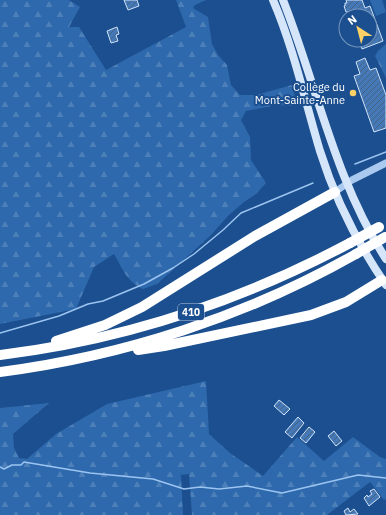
<svg xmlns="http://www.w3.org/2000/svg" width="386" height="515" viewBox="0 0 386 515" font-family="'IBM Plex Sans',sans-serif">
<defs>
<pattern id="forest-firs" width="22" height="20" patternUnits="userSpaceOnUse"><rect width="22" height="20" fill="#2e69ad"/><path d="M5 1l3.5 6h-7zM16 11l3.5 6h-7z" fill="#4d80b9"/></pattern>
<pattern id="building-hatch" width="6" height="6" patternUnits="userSpaceOnUse"><rect width="6" height="6" fill="#4478b7"/><path d="M-1 1l2-2M0 6l6-6M5 7l2-2" fill="none" stroke="#486282"/></pattern>
</defs>
<rect width="100%" height="100%" fill="#1b4f8f"/>
<path fill="#2e69ad" d="M370,0H382L386,12L376,16Z"/>
<path fill="url(#forest-firs)" d="M0,0H69L80,7L69,27H79L106,70L186,27L176,0H206L195,5L193,8L208,17L212,44L218,55L227,65L231,85L240,95H256L292,85L297,106L276,105L246,111L241,120L250,137L251,160L266,183L256,194L244,202L228,216L210,236L157,284L143,289C126,281 123,269 114,254L94,267L76,309L0,324Z
M386,44V78L375,56L378,51Z
M206,381L209,434L230,453L263,476L297,437L324,461L353,437L380,457L386,459V499L384,500L370,482L327,515H192L189,474L181,475L183,515H0V408L49,403L13,434L14,448L19,458L27,459L56,434L107,404Z"/>
<g fill="none" stroke-linecap="round" stroke-linejoin="round">
<path stroke="#9cc4f0" stroke-width="1.5" d="M355,164L386,152
M0,333L59,316L88,304L103,301L144,284L173,268L194,254L223,230L241,213L313,183
M0,467L4,469L12,465H21L24,462L90,473L153,479L184,489L200,487L219,489L247,486L282,493L358,475L386,478"/>
</g>
<path fill="url(#building-hatch)" stroke="#cfe3fa" d="M124,0H137L139,6L128,10Z
M346,0H362L365,8L370,6L383,41L362,49L358,40H370V16H351L350,13L349,14L348,12H346L344,6H345V3H347Z
M117,27L119,34L116,35L118,41L111,43L107,31Z
M365,58L370,70L376,68L386,95V128L374,132L354,76L360,74L356,62Z
M279,400L290,409L284,415L274,406Z
M298,417L304,423L292,438L285,432Z
M309,427L315,432L306,443L300,438Z
M334,431L342,441L336,446L328,436Z
M374,489L380,497L369,506L364,498L367,495L368,497L372,494L370,491Z
M348,508L350,512L354,509L358,514L346,515L344,511Z"/>
<g fill="none" stroke-linecap="round" stroke-linejoin="round">
<path stroke="#a9c9ee" stroke-width="7" d="M335,192L352,180L386,163"/>
<path stroke="#d6e6fa" stroke-width="8" d="M273,0C294,49 305,101 320,151C335,199 358,244 386,285
M283,0C317,86 335,181 386,259"/>
<path stroke="#fff" stroke-width="10" d="M56,341L105,325L142,307L255,236L335,192
M138,350L164,346L311,315L346,302L382,280
M0,355C123,340 241,301 350,243
M0,372C124,356 247,316 356,254"/>
<path stroke="#fff" stroke-width="10" d="M350,243L379,227
M356,254L385,237"/>
</g>
<circle fill="#ffd166" stroke="#1b4f8f" stroke-width="1.5" cx="353" cy="93" r="4"/>
<g text-anchor="middle" dominant-baseline="central" stroke-width="4" stroke-linejoin="round" paint-order="stroke">
<rect fill="#1b4f8f" stroke="#bbcadd" stroke-width="1" x="178" y="304" width="26" height="16" rx="3"/>
<g font-size="10" font-weight="bold" fill="#fff">
<text x="191" y="312">410</text>
</g>
<g font-size="11" fill="#fff" stroke="#1b4f8f" text-anchor="end">
<text x="345" y="87">Collège du<tspan x="345" dy="13">Mont-Sainte-Anne</tspan></text>
</g>
</g>
<g transform="translate(358 28) rotate(324)"><circle r="19" fill="#1b4f8f" stroke="#7695bc"/>
<path d="M0-3L7 15L0 10L-7 15Z" fill="#ffd166"/>
<text y="-6" font-size="11" font-weight="bold" text-anchor="middle" fill="#ffffff">N</text>
</g>
</svg>
